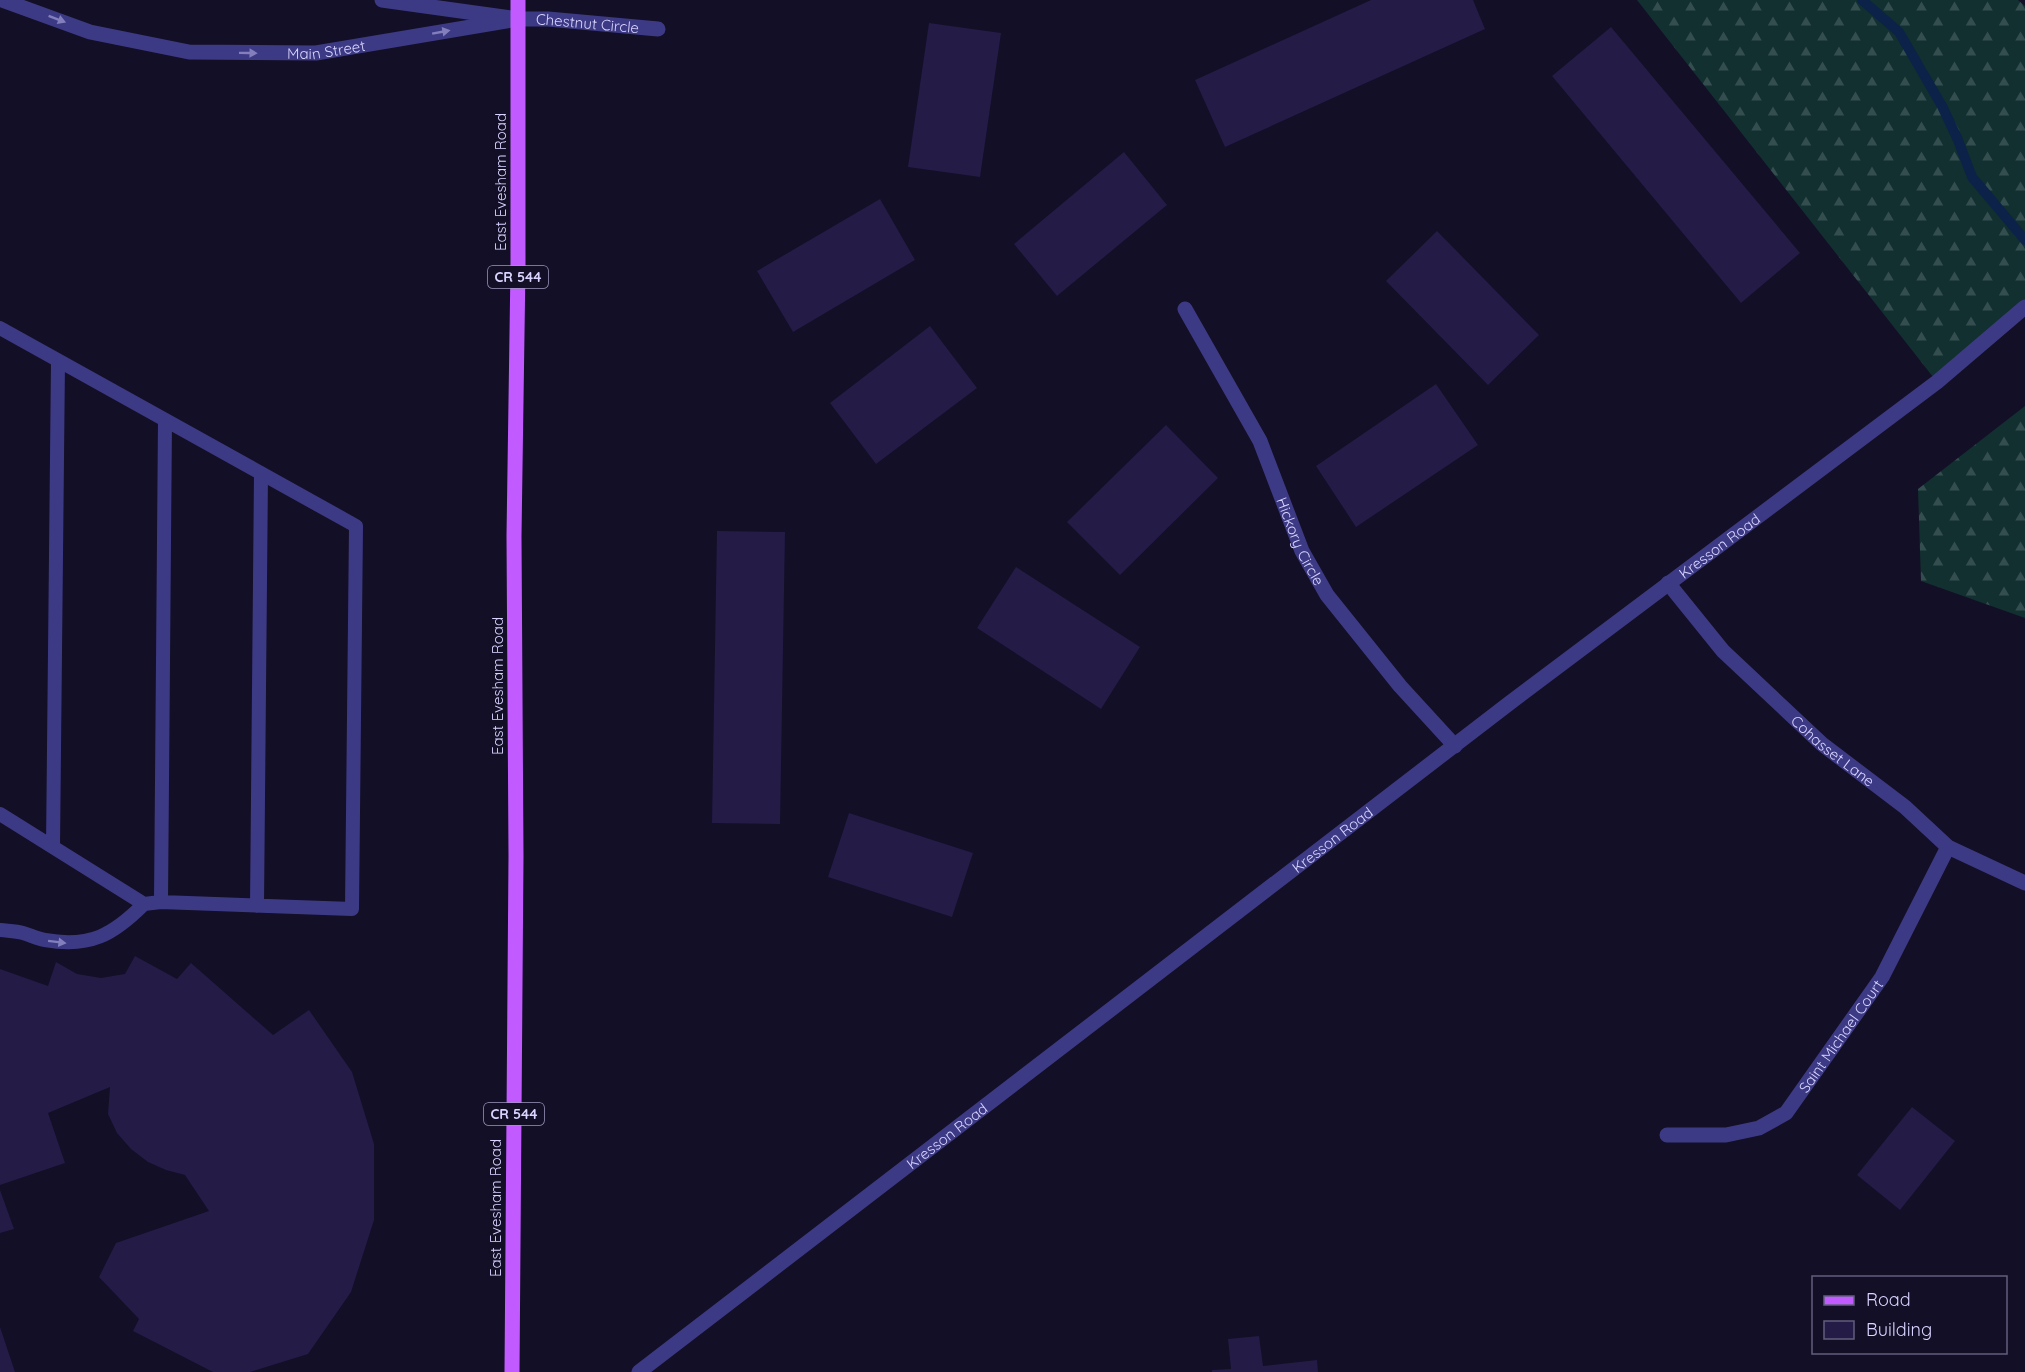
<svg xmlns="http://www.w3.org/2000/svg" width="2025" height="1372" viewBox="0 0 2025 1372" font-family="Quicksand,sans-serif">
<defs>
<pattern id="forest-firs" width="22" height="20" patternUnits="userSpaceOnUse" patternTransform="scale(1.5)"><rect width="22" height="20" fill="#12302f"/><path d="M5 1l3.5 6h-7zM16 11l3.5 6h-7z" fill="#344d4e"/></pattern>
</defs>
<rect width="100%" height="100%" fill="#130f26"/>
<path fill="url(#forest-firs)" d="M1637,0H2018L2025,6V307L1937,382Z
M2025,406V618L1921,581L1918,489Z"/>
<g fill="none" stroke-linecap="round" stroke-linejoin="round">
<path stroke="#0c2248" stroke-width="10" d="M1862,0L1899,32L1942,106L1958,140L1972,177L2025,240"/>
</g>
<path fill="#241b47" d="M1371,0H1473L1485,29L1225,147L1195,80Z
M929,23L1001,33L980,177L908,167Z
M1611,27L1800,253L1741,303L1552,76Z
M1124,152L1167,205L1057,296L1014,244Z
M880,199L915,260L793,332L757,271Z
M1437,231L1539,335L1488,385L1386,281Z
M930,326L977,388L876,464L830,403Z
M1436,384L1478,445L1356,527L1316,466Z
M1166,425L1218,478L1120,575L1067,522Z
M717,531L785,532L780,824L712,823Z
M1016,567L1140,647L1101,709L977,628Z
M849,813L973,853L952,917L828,877Z
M135,956L177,979L191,963L273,1035L309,1010L352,1072L374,1144V1220L351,1292L308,1354L250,1372H213L133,1331L139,1319L99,1277L116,1243L209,1211L185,1175L166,1170L148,1162L131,1149L117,1133L108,1114L110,1087L48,1113L65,1163L0,1185V969L48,986L56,962L77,974L101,978L125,974Z
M1912,1107L1955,1141L1900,1210L1857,1175Z
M0,1190L14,1229L0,1233Z
M0,1327L15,1372H0Z
M1259,1336L1263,1366L1317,1360L1318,1372H1212V1370L1231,1369L1228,1339Z"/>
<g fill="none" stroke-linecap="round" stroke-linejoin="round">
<path stroke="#3d3a85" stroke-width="14" d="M0,328L356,526L352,909L161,902L144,904L0,814
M53,847L58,361
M161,902L165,420
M257,906L261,473
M0,930C8,931 16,931 23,933C30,935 38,939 45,940C90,948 113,935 144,904"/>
<g stroke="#3d3a85" stroke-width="15">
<path id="s1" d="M2,0L90,32L189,52L316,53L518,19"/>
<path id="s2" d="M382,0L518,19H548L658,29"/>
<path id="s3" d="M1185,309L1260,441L1302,551L1327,595L1400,686L1455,746"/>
<path id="s4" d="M1668,583L1723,651L1822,744L1905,807L1948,847L2025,883"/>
<path id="s5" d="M1667,1135H1726L1759,1128L1786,1113L1882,977L1948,847"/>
</g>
<path stroke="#3d3a85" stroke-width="15" id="s6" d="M639,1372L1507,705L1937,382L2025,307"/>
<path stroke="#c25bff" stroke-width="15" d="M512,1372L516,856L514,536L518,266V0"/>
</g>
<defs><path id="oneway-solid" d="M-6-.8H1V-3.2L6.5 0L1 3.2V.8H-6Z" transform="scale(1.5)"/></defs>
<g fill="#837fbc">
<use href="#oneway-solid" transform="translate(57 19) rotate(21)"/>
<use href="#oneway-solid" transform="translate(441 32) rotate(-10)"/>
<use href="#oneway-solid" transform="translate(248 53) rotate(1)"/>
<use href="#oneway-solid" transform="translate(57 942) rotate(7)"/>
</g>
<g text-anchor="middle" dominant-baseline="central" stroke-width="6" stroke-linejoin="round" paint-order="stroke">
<g fill="#130f26" stroke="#9e99be" stroke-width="1.5">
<rect x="488" y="266" width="60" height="22" rx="4.5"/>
<rect x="484" y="1103" width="60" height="22" rx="4.5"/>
</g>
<g font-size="14" font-weight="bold" fill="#d9d4ff">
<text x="518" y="277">CR 544</text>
<text x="514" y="1114">CR 544</text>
</g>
<g font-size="15" fill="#d9d4ff" stroke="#130f26">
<text stroke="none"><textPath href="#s2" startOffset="207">Chestnut Circle</textPath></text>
<text stroke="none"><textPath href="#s1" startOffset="332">Main Street</textPath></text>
<text transform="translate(500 182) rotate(-90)">East Evesham Road</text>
<text stroke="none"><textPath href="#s3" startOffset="260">Hickory Circle</textPath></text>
<text stroke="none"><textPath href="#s6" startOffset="1360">Kresson Road</textPath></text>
<text transform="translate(497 686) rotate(-90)">East Evesham Road</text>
<text stroke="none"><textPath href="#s4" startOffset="236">Cohasset Lane</textPath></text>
<text stroke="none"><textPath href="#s6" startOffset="874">Kresson Road</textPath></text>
<text stroke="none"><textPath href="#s5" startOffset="218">Saint Michael Court</textPath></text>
<text stroke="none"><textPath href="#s6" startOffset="388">Kresson Road</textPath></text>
<text transform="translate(495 1208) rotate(-90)">East Evesham Road</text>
</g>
</g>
<rect x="1812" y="1276" width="195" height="78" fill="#130f26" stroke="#625e7d" stroke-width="1.5"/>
<rect x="1824" y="1296" width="30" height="9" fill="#c25bff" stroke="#625e7d" stroke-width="1.5"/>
<text x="1866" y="1306" font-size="18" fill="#d9d4ff">Road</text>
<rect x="1824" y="1321" width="30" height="18" fill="#241b47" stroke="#625e7d" stroke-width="1.5"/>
<text x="1866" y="1336" font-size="18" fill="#d9d4ff">Building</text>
</svg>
